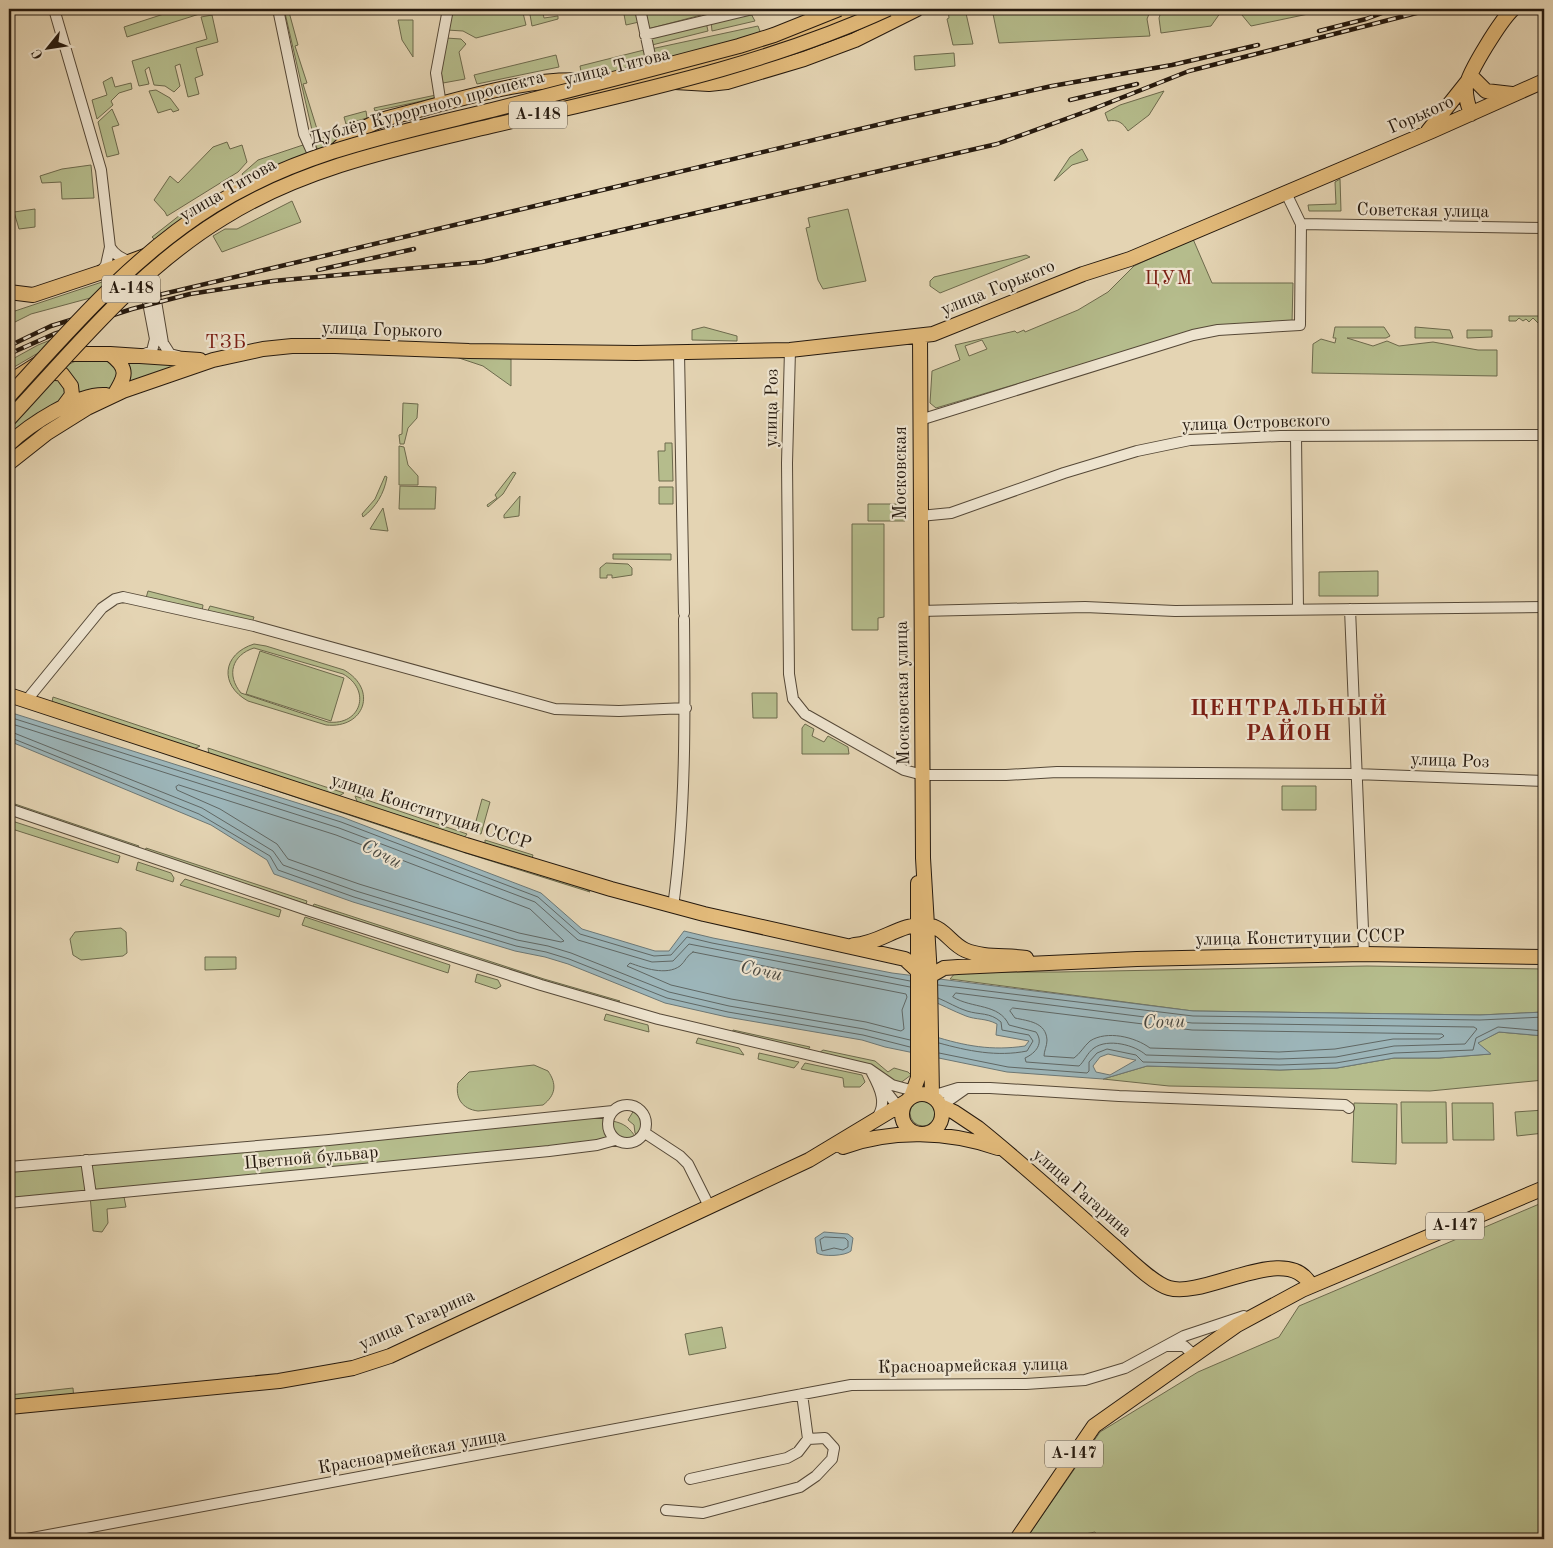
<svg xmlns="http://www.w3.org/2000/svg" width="1553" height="1548" viewBox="0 0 1553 1548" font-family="'Old Standard TT',serif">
<rect width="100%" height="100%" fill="#e4d4b3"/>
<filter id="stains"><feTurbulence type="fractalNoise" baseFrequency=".004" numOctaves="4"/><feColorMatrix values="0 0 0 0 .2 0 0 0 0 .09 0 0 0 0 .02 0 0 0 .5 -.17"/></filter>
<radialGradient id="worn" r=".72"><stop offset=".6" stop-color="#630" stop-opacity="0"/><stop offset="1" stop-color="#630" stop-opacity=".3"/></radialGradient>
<path fill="#b5bc8c" stroke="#6d6a4d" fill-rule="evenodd" d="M179,9L212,10L127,37L124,27Z
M452,9H522L526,25L476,38L463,31L447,30Z
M529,9H542L544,18L558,16V19L532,26Z
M623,9H636L639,22L626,25Z
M644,9H700L701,15L648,29Z
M965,9L973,44L953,45L947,19L949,18L948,10Z
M992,9H1151L1147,19L1150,36L999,43Z
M1162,9H1223L1211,26L1161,33L1159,18Z
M1237,9H1332L1251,26Z
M289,12L298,45L295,46L307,83L303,84L317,129L312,130L285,13Z
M750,12L755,21L712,31L711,21Z
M212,15L218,42L196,48L203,75L195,78L199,94L188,97L180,64L175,66L180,86L174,92L165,86L154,85L149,67L145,70L149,84L139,86L132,61L207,39L201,17Z
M398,20H413V57L402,40Z
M706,22L708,31L652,45L649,37Z
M758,26L761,34L655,64L651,49Z
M446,38L461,39L466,44L459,52L465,79L443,83L441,72Z
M644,50L647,64L599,78L582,77L580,66Z
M954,53L955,66L915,70L914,56Z
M556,55L559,67L477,84L474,75Z
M112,77L115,87L131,83L132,89L119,93L111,101L113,105L97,119L92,100L107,95L103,82Z
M156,90L170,98L179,110L173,112L171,109L158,113L149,91Z
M1164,91L1149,115L1128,131C1123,123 1118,119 1108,121L1105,113L1120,105Z
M436,95V98L375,111L374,108Z
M112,109L119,125L112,127L119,154L107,157L98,122Z
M366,111L367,118L346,124L344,117Z
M360,126L341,142L318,151L314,140Z
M227,142L230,149L242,145L247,162L238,172L167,216L165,212L154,200L170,176L178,183L213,147Z
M303,145L309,155L247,183L242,174L258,160Z
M1082,149L1088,160L1072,165L1054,181L1070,157Z
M91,165L94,198L62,199L61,182L42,183L40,176L62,169Z
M1340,179L1341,211H1309L1308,205L1336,204L1335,182Z
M292,201L301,222L222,252L213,236L225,229H237Z
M194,204L198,208L155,240L152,237Z
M35,209V227L19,229L14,212Z
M848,209L866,281L823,289L818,280L806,228L810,227L808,218Z
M1193,239L1212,283H1293L1292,323L1204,328L936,408L930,403L932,371L960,360L955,345L1015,331L1017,333L1024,330L1025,332L1078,310L1108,292L1134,266ZM982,340L987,349L969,356L965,346Z
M1026,255L1030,257L940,293L930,286V281L934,277Z
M114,278L94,297L31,314L9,325V313Z
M1509,316H1544V320L1538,323L1533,318L1529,322L1526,319L1523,321L1519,318L1516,321H1509Z
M704,327L737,336V341L692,340V330Z
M1335,327H1384L1390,336L1386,338H1347L1373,346L1387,341L1399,346L1433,342L1478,350H1497V376L1312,373L1313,344L1321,339L1335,343L1336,338H1333Z
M1415,327L1450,330L1453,338H1415Z
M1467,330H1492V337L1467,338Z
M53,339L45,349L9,370V361L38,345Z
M456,357L511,359V386L483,366Z
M78,360H107L117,365V381L109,389L78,394L63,367Z
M127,362L183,365L128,382Z
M58,375L73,393L9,438V430Z
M403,403L418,404L417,418L408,428L404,444H400L399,435L402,434Z
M665,443H672L673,481H659L658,451H665Z
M399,446L404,447L408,465L418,476V485H399Z
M513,472L516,473L503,494L488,507L487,505L497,498L495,495Z
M385,476L387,477C384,494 376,507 363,517L362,514L375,499Z
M400,486L436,487L435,509H399Z
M659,487H673V504H659Z
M520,496L519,516L504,518V515Z
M868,504H905V521H868Z
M383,508L388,531L370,529Z
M852,524H884V617L878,618V630H852Z
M613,554H671V560L613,559Z
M606,563L628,564L632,568V575L612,578V575H607V578H600V568Z
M1378,571V596H1319V572Z
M148,591L203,605L202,612L146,598Z
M210,606L254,617L252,623L207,613Z
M254,644L266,646L344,670C378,689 365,729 326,725L248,701C219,685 222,654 254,644ZM254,648L343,674C372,690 361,726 328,722L241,693C226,675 232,655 254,648Z
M260,651L344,678L331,721L246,694Z
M752,693H777V718H753Z
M53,697L200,746L194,749L52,702Z
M805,724L814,729L812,736L824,742L828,736L848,747L849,754H802V728Z
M208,748L344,793L339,796L209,754Z
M265,785L581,885L590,892L424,840L262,786Z
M1282,786H1316V810H1282Z
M355,796L467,834L464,838L358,804Z
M482,799L490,802L481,834L473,832Z
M9,802L139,846L137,849L9,806Z
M9,820L120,856L118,863L9,828Z
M485,840L533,855L531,862L485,845Z
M146,848L307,901L306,904L145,851Z
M138,862L171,873L174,878L173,882L136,870Z
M185,879L281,910L279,917L180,885Z
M314,904L544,979L620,1001L615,1003L577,993L313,906Z
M305,917L450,965L448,973L302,925Z
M121,928L126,932L127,953L123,956L81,960L73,955L70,939L75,932Z
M205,957H236V969L205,970Z
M1367,966L1544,969V1012L1480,1015L1193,1011L950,979L956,972H1058Z
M477,974L498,980L501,986L496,989L475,982Z
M606,1014L648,1025L649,1032L604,1020Z
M733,1030L810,1047L807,1051L732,1033Z
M1499,1032L1544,1036V1080L1430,1091L1169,1086L1103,1079L1147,1066L1280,1070L1337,1068L1394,1058H1439L1490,1054L1477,1043Z
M698,1038L739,1048L744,1055L696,1043Z
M823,1050L875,1061L888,1072L894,1068L908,1072L911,1075L899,1084L819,1053Z
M759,1053L799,1062L794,1068L758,1059Z
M805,1063L862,1075L865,1082L860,1087H844L843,1078L801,1069Z
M534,1065L548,1071C557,1084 556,1095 543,1105L478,1111C462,1109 455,1098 458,1083L469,1072Z
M910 1113a13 13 0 1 1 26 0a13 13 0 1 1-26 0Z
M1401,1102H1446L1447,1143H1402Z
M1354,1103L1397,1104L1396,1164L1352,1162Z
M1452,1103H1493L1494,1140H1453Z
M634,1110C645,1116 646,1127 638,1137L635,1133L634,1125L628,1120Z
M1544,1110V1133L1517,1136L1515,1112Z
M610,1115L608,1126L615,1140L123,1192L126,1207L107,1209L108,1223L102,1232L93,1231L90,1195L9,1203V1167Z
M612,1121C624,1123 630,1128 636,1138C623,1145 610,1136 612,1121Z
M1544,1202V1539H1099L1095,1532L1061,1539H1026L1100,1432L1198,1372L1279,1337L1299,1306Z
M722,1327L726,1348L689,1355L685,1334Z
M73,1388L74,1401L9,1407V1395Z"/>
<path fill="#9cb5b9" stroke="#6c7775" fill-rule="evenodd" d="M9,712L342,817L541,893L582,929L655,951H669L684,931L713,938L892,973L1193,1011L1480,1015L1544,1012V1036L1499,1032L1478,1043L1491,1054L1439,1058H1394L1337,1068L1280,1070L1147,1066L1103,1079L1007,1072L885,1047L862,1040L727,1017L665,1003L568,964L545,957L515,951L353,902L274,874L267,860L211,825L9,741ZM928,999C940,1004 953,1011 966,1016C976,1020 986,1018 997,1024L996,1035L1029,1041L1025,1046C992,1051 965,1046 933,1036ZM1108,1054L1135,1060H1136L1110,1075L1096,1072L1093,1066L1100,1057Z
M824,1232L848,1234L853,1238L851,1251C845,1256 823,1257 817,1253L815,1238Z"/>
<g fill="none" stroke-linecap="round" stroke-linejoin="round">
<path stroke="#606764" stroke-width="1" d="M9,717L341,822L538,897L580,934L654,956L671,955L687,937L712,943L910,981
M9,723L339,828L535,902L578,940L652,962L673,961L689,944L910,987
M9,731L202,808L273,851L283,865L356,891L517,940L548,946L571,953L669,992L729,1006L864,1029L910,1040
M9,737L199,814L270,856L278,870L354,897L516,946L546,952L569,959L667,998L728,1012L863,1035L910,1047
M179,785L336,835L530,909L564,941L561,942L519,933L359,884L288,859L277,844L220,809L177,790L176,787Z
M693,952L906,994L907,997L902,1010L904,1029L901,1031L866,1022L731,999L671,985L627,966L630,963C644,968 666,976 680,966C685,962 687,955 693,952Z
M938,985L1193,1016L1480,1020L1544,1017
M956,993L1192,1023L1474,1027L1477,1029L1465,1044L1394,1046L1336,1057L1279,1059L1146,1055C1135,1045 1108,1038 1094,1048C1087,1053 1084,1062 1079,1066L1026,1062L1025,1058C1036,1053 1044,1043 1036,1032L1009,1025C999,1003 972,1009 953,997Z
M938,998C948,1002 957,1008 967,1011C979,1015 990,1012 1001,1022L1002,1030L1029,1035L1033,1041L1027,1051C997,1057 968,1051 939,1043
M1013,1008L1192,1030L1442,1034L1444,1036L1439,1039H1393L1335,1049L1279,1052L1150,1048C1135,1037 1107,1030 1090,1041C1084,1046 1080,1054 1074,1058L1044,1056C1044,1051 1047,1046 1047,1040C1046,1022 1028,1021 1015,1018L1010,1011Z
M939,1053L1008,1067L1087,1073L1089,1071V1062L1097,1053L1107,1049L1136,1055L1143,1062L1280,1065L1336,1063L1394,1053L1473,1050L1476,1038L1498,1027L1544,1031
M825,1237L845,1238L848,1241V1247L843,1250L834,1248L822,1251L820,1240Z"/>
<g stroke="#554837" stroke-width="12">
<path id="minor" d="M54,9L101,170L110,247L106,265L100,273
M278,9L304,134L317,163
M640,9L654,74
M645,35L753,9
M441,105L436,73L448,9
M1301,224L1544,228
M110,247C118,261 133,259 142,271L155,339L152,351L142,355
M150,265L163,343L170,354L178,356
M790,350L787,463L789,674L793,699L805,714L904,770L923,775H1006L1057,772L1355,774L1544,781
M679,353L684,613
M920,420L1193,335L1218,330L1300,325L1301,224L1286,193
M1296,436L1298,609
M920,516L951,513L1064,473L1137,451L1190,440L1280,436L1544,435
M1350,609L1364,954
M920,611L1085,607L1175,611L1544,607
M26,701L102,608L115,599L123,597L254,626L555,709L619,711L686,708
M9,809L307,910L541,985L658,1019L869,1069L892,1085L925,1094
M673,907C686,812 685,715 684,619
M872,1073C880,1088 888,1104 876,1119
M881,1085L903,1113
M932,1096L958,1088H990L1119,1096L1345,1105L1349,1108
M608 1124a19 19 0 1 1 38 0a19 19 0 1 1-38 0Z
M941,1106L965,1089
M645,1133L680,1156L688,1164L709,1206
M86,1160L91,1195
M9,1167L329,1140L613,1111
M9,1203L549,1151L597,1145L615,1140
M1169,1346H1184L1195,1356
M690,1479L787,1458L798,1452L808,1439L802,1394
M666,1510L703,1513L800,1487L816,1476L832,1459L834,1448L825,1438L808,1439
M27,1539L851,1385L1026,1384L1085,1380L1125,1368L1184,1336L1244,1316"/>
</g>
<g stroke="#25190e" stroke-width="16">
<path id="major" d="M1473,78L1486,91L1512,94
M675,82L709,84L727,82L804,59L855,40L917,9
M1471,114C1468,105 1465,96 1466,87C1469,71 1501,20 1513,9
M1428,131L1467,82
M333,153C350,137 366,124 388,118C453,102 533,73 598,82
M246,198L307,168L341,156L742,54L816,30L862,9
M9,292L33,295L99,273L161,250L194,231
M920,336L923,858L930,976L932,1096
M110,354C130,369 125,377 114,395
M9,382L39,363L61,354H110L200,360
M9,409C22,395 40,367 62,374L71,386L72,395L63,407
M9,444C29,425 77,393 106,395
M9,463L47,433L87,408L123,391L213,360L263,349L292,346H335L469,351L636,353L790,350L933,334L1083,274L1130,259L1432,131L1544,81
M9,695L466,845L611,889L704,914L905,959L918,971
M854,945C880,944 901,922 927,925C944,927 951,944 965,950C983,958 1007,955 1026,958
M930,976L944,968L958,967L1137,959L1364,954L1544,957
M902 1114a20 20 0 1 1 40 0a20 20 0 1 1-40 0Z
M911,1097L918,1078V883
M941,1106L954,1112L978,1128C1024,1165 1068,1205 1113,1245C1127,1257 1152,1283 1169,1288C1205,1299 1289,1240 1311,1286
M843,1147C892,1129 948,1131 998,1148
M9,1407L279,1381L353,1368L390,1356L809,1160L907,1101
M1017,1539L1094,1426L1237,1325L1302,1290L1544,1188"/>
</g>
<use href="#minor" stroke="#ede3ce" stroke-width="10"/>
<use href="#major" stroke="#e2ba7a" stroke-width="14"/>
<g stroke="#25190e" stroke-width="4.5">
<path id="rail" d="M1319,31L1366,19L1393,9
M1070,100L1137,84
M318,270L414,249
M146,298L898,120L1052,86L1172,65L1258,45
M9,346L51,326L120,305
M9,354L54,334L132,309L190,294L273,281L482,262L997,144L1093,109L1189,71L1432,9"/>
</g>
<use href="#rail" stroke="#ede3ce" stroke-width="2.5" stroke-dasharray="8" stroke-linecap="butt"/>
<g stroke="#25190e" stroke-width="16" stroke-linecap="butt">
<path id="major-bridge" d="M9,396C72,327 133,256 213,206C300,152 394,134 492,110C574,89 657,68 739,46L774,35L839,9
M9,419C76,347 138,270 223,218C304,167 399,148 491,126C625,94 762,67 888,9"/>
</g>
<use href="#major-bridge" stroke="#e2ba7a" stroke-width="14"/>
</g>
<g text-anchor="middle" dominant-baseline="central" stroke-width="4.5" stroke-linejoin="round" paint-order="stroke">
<g fill="#ede3ce" stroke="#615648" stroke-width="1">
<rect x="509" y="101.5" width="58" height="27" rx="4"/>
<rect x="102" y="275.5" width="58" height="27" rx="4"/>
<rect x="1426" y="1212.5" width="58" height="27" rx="4"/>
<rect x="1045" y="1440.5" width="58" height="27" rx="4"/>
</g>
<g font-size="16" font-weight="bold" fill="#25190e">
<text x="538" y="115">А-148</text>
<text x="131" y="289">А-148</text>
<text x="1455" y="1226">А-147</text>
<text x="1074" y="1454">А-147</text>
</g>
<g font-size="18" fill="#25190e" stroke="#ede3ce">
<text transform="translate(617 67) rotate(-14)">улица Титова</text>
<text transform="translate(427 108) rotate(-15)">Дублёр Курортного проспекта</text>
<text transform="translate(1421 115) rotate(-24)">Горького</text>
<text transform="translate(228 190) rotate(-30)">улица Титова</text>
<text transform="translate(1423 211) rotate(1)">Советская улица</text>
<text transform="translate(998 288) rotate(-22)">улица Горького</text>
<text transform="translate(382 330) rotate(2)">улица Горького</text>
<text transform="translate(772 408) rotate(-89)">улица Роз</text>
<text transform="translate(1256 423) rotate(-2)">улица Островского</text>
<text transform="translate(901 473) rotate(-90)">Московская</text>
<text transform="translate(903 693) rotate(-91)">Московская улица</text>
<text transform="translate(1450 761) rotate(2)">улица Роз</text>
<text transform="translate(431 812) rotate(18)">улица Конституции СССР</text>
<text transform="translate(1300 938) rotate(-1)">улица Конституции СССР</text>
<text transform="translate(311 1158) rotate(-5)">Цветной бульвар</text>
<text transform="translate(1082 1193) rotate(41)">улица Гагарина</text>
<text transform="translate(417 1320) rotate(-24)">улица Гагарина</text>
<text transform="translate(973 1366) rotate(-1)">Красноармейская улица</text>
<text transform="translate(412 1452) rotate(-10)">Красноармейская улица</text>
</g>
<g font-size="19" letter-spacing="1" fill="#7a1f14" stroke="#ede3ce">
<text x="1169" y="279">ЦУМ</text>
<text x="226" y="343">ТЗБ</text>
</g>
<g font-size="19" font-style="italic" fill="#494841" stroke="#ede3ce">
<text transform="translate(381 855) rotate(27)">Сочи</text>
<text transform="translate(761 972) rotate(12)">Сочи</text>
<text transform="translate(1164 1023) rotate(-2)">Сочи</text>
</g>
<g font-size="22" font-weight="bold" letter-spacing="1" fill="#7a1f14" stroke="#ede3ce">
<text x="1289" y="709">ЦЕНТРАЛЬНЫЙ<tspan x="1289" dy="25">РАЙОН</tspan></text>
</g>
</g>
<rect width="1553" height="1548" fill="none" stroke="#e4d4b3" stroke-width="30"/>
<rect x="10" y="10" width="1533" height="1528" fill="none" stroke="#25190e" stroke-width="2.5"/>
<rect x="15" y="15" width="1523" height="1518" fill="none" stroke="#25190e"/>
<g transform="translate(48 48) rotate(240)" stroke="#ede3ce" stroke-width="4" paint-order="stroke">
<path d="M0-4L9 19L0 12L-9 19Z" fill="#25190e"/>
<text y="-8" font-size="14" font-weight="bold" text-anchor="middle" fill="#25190e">С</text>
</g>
<rect width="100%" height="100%" filter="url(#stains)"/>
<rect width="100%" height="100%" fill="url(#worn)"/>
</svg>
